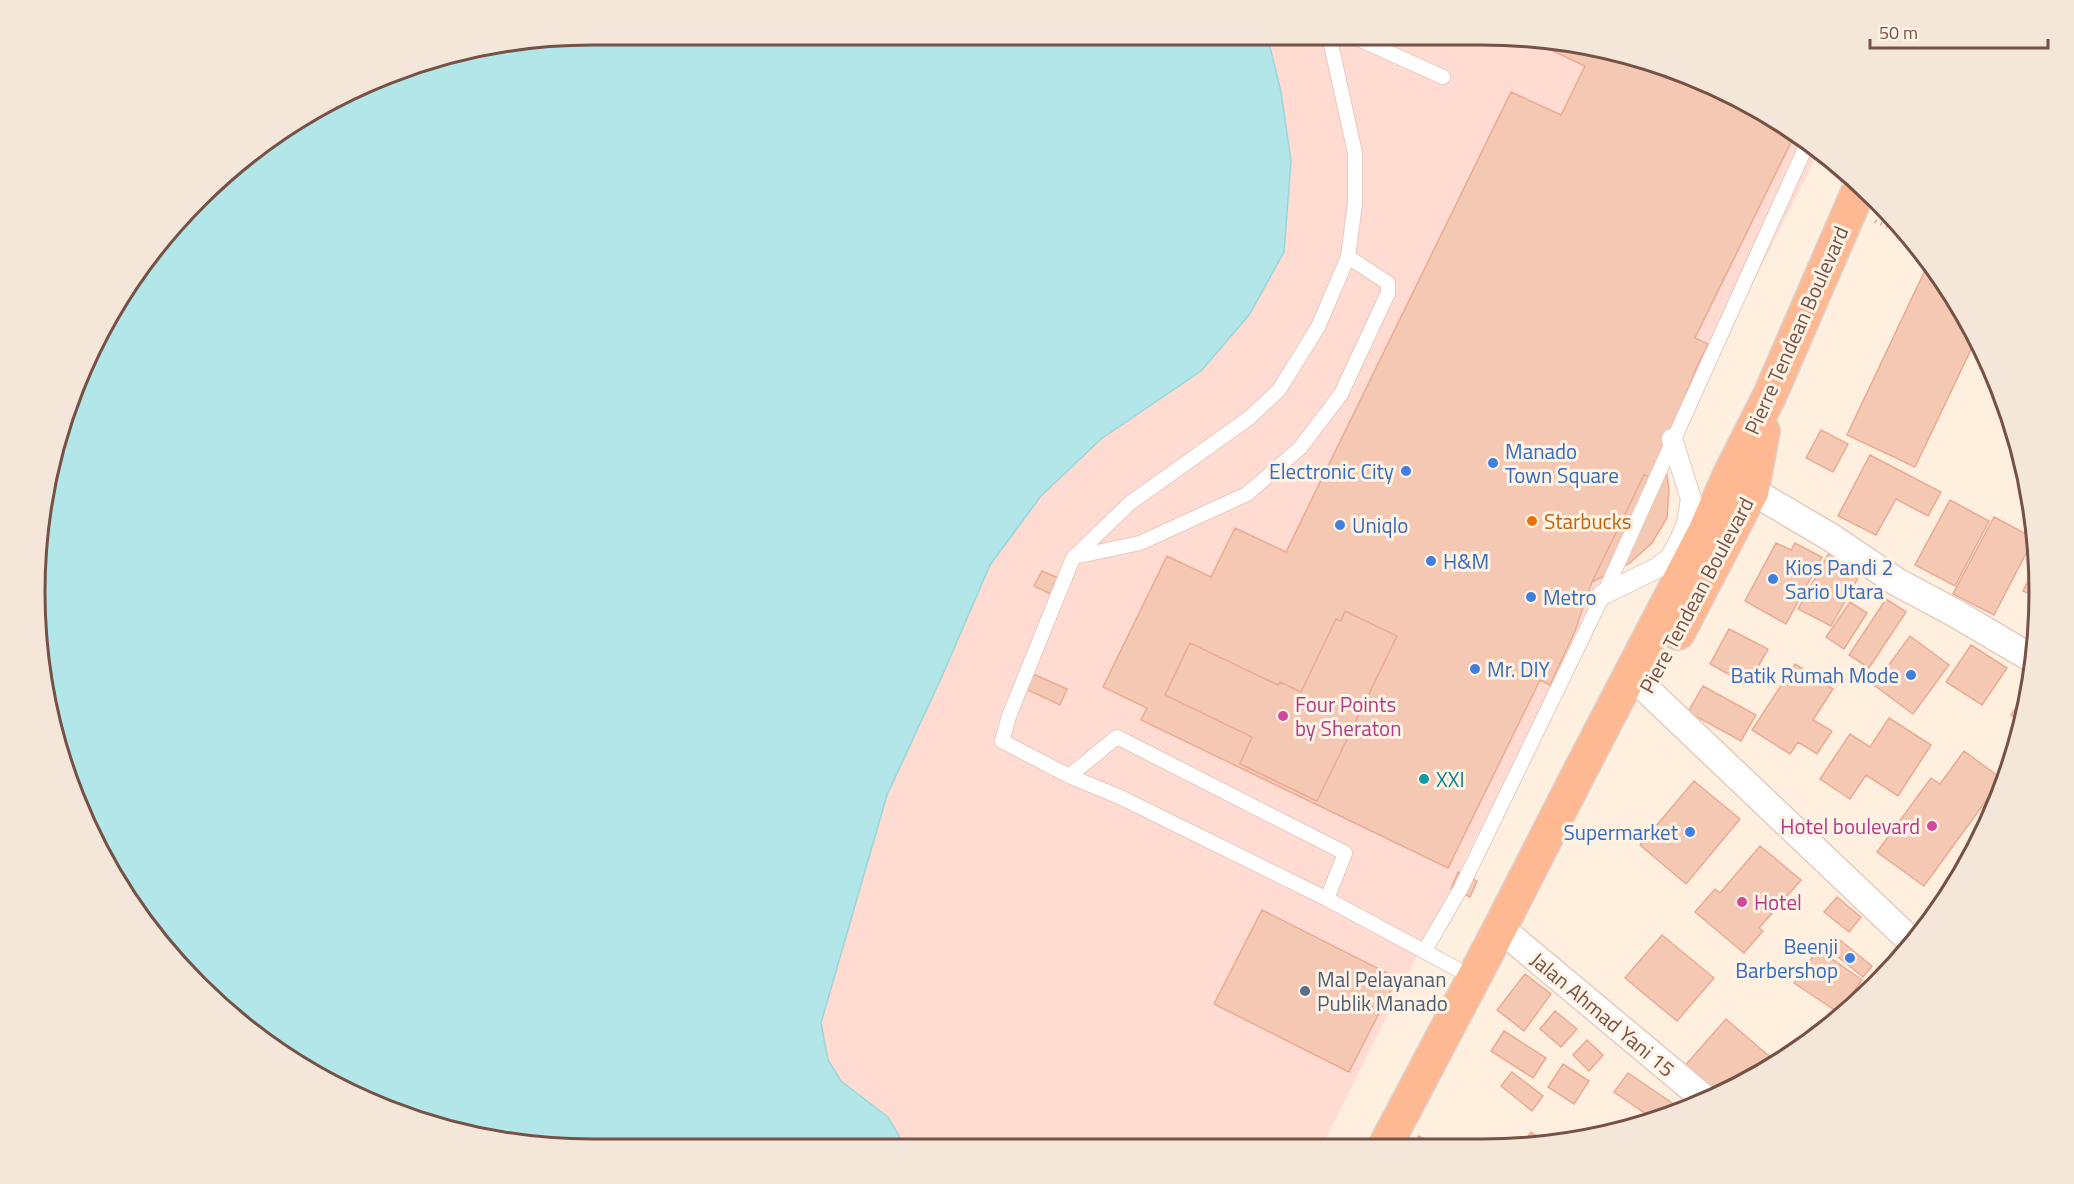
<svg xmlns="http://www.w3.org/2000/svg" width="2074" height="1184" viewBox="0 0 2074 1184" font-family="'Titillium Web',sans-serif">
<rect width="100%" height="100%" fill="#feefde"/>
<path fill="#ffdbd1" d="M1267,35L1519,36L1661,64L1791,128L1819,151L1321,1148H906L888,1117L841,1081L828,1060L821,1023L887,795L943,674L990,565L1041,496L1101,439L1201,371L1291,161L1281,92Z"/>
<path fill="#b2e6e8" stroke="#97d7db" stroke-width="1.5" d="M592,35H1267L1281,92L1291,161L1284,252L1249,315L1201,371L1101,439L1041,496L990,565L943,674L887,795L821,1023L828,1060L841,1081L888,1117L906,1148H555L412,1120L283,1056L150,932L77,805L36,628L54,447L129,282L253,149L413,64Z"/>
<path fill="#f5c8b4" stroke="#e9ab93" stroke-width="1.5" d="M1523,37L1661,64L1796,132L1695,338L1708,344L1696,369L1663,451L1650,477L1644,475L1592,582L1575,631L1550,685L1540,680L1448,868L1141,720L1147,708L1103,687L1167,556L1211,577L1235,528L1286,552L1511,92L1561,115L1585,66Z
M1901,228L1913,242L1897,235Z
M1929,262L1945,282L1976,339L1915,467L1847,435Z
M1821,430L1848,444L1833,472L1806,458Z
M2013,432L2018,448L2009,445Z
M1663,451L1669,489L1667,518L1652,543L1630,563L1592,582L1644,475L1650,477Z
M1870,455L1941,492L1928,516L1896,499L1876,535L1838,516Z
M1950,500L1989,521L1955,586L1915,565Z
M1994,517L2034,538L1994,615L1953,594Z
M1776,543L1791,550L1795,543L1822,557L1786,624L1745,601Z
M1829,553L1862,571L1831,626L1798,609Z
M1042,571L1070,583L1063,600L1034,586Z
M2032,573L2038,576L2039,599L2023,591Z
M1886,599L1906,612L1869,668L1849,655Z
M1850,602L1867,613L1844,649L1826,637Z
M1345,611L1397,636L1317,801L1240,764L1252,737L1165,695L1190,643L1278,685L1280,682L1301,692L1336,619L1341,621Z
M1729,629L1768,649L1748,685L1710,664Z
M1910,636L1949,665L1913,714L1874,685Z
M1971,645L2007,668L1982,705L1946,682Z
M1795,664L1833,689L1813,720L1832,731L1817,754L1798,742L1790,754L1752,730Z
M1024,670L1067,689L1060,705L1017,685Z
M1703,686L1756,715L1741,741L1688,712Z
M2030,686L2029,700L2022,722L2011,715Z
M1889,718L1931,745L1898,796L1866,775L1850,799L1820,779L1850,734L1870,747Z
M1964,751L2002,779L1924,886L1877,852L1931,778L1940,784Z
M1694,781L1740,819L1686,884L1640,845Z
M1978,828L1983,832L1966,863L1959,858Z
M1760,846L1801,880L1759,928L1763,931L1744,953L1695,912L1715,889L1720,893Z
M1458,872L1477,881L1470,897L1451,889Z
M1837,897L1861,917L1849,932L1824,912Z
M1262,910L1397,978L1349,1072L1214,1004Z
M1662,935L1714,978L1677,1021L1625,978Z
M1836,937L1872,966L1863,977L1827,948Z
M1818,949L1862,980L1839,1013L1794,983Z
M1525,974L1551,994L1524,1031L1497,1010Z
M1555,1011L1577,1029L1561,1047L1540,1029Z
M1726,1019L1769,1056L1746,1081L1717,1095L1683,1068Z
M1504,1031L1546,1058L1533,1078L1491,1051Z
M1587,1040L1603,1055L1589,1071L1573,1055Z
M1563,1064L1589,1081L1574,1104L1548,1087Z
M1512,1072L1543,1096L1532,1111L1501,1086Z
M1628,1073L1675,1105L1666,1118L1656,1121L1614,1092Z
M1531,1132L1544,1141L1543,1144L1521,1148Z
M1419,1136L1440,1148H1411Z"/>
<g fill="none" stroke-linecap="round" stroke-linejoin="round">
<g stroke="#e4cbbd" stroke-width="16">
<path id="service" d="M1329,35L1355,153V203L1348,257L1318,327L1279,390L1249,418L1130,503L1073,558L1009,716L1002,741L1069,776L1120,797L1327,899L1472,977
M1350,35L1443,77
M1461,36L1467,38
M1846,173L1853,194
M1074,557L1140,543L1247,494L1300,448L1341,394L1388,293V283L1348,257
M1069,776L1117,737L1345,853L1327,899
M1424,952L1461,888L1608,585L1808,142"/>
</g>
<g stroke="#e4cbbd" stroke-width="22">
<path id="pedestrian" d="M1602,595L1657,568L1670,558L1678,544L1687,524L1691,499L1672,439"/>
</g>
<g stroke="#e4cbbd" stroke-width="30">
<path id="minor" d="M1752,491L1832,538L1897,582L1955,613L2033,659
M1648,691L1912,942
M1500,928L1706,1100"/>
</g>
<g stroke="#dbd2cf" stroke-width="36">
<path id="trunk" d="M1678,633L1752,491L1763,431
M1384,1148L1500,928L1579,773L1705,531L1730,474L1769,397L1861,185"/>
</g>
<path stroke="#daab98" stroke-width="4" stroke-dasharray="1.5 4.5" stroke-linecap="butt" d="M1875,221L1907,235"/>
<use href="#service" stroke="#fff" stroke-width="14"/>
<use href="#pedestrian" stroke="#fff" stroke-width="20"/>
<use href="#minor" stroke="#fff" stroke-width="27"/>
<use href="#trunk" stroke="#feb892" stroke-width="33"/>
</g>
<g fill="#3f7fe0" stroke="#fff3e6" stroke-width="2">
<circle cx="1493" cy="463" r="6"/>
<circle cx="1406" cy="471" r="6"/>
<circle cx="1340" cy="525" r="6"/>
<circle cx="1431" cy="561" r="6"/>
<circle cx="1773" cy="579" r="6"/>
<circle cx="1531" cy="597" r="6"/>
<circle cx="1475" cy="669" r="6"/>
<circle cx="1911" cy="675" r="6"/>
<circle cx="1690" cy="832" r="6"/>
<circle cx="1850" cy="958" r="6"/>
</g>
<circle fill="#e8710a" stroke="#fff3e6" stroke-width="2" cx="1532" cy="521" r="6"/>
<g fill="#d1479c" stroke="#fff3e6" stroke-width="2">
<circle cx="1283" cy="716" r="6"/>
<circle cx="1932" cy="826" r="6"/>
<circle cx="1742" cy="902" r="6"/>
</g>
<circle fill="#0f9aa8" stroke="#fff3e6" stroke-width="2" cx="1424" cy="779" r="6"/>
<circle fill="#5c6f8a" stroke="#fff3e6" stroke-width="2" cx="1305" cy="991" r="6"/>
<g text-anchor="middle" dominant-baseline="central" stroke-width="6" stroke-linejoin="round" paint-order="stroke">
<g font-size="21" fill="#765145" stroke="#fff3e6">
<text transform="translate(1796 330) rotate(-66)">Pierre Tendean Boulevard</text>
<text transform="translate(1696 595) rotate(-62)">Piere Tendean Boulevard</text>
<text transform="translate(1603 1014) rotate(40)">Jalan Ahmad Yani 15</text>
</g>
<g font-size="21" fill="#366cbe" stroke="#fff3e6" text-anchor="start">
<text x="1505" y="451">Manado<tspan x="1505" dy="24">Town Square</tspan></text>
<text x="1394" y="471" text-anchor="end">Electronic City</text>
<text x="1352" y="525">Uniqlo</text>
<text x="1443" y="561">H&amp;M</text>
<text x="1785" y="567">Kios Pandi 2<tspan x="1785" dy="24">Sario Utara</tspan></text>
<text x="1543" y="597">Metro</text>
<text x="1487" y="669">Mr. DIY</text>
<text x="1899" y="675" text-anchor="end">Batik Rumah Mode</text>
<text x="1678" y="832" text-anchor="end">Supermarket</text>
<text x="1838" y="946" text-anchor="end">Beenji<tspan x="1838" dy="24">Barbershop</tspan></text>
</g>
<g font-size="21" fill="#c56008" stroke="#fff3e6" text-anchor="start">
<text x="1544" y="521">Starbucks</text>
</g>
<g font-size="21" fill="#b23c85" stroke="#fff3e6" text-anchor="start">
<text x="1295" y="704">Four Points<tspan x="1295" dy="24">by Sheraton</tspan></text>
<text x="1920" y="826" text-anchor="end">Hotel boulevard</text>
<text x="1754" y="902">Hotel</text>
</g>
<g font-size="21" fill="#0d838f" stroke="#fff3e6" text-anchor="start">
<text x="1436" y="779">XXI</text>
</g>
<g font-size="21" fill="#4e5e75" stroke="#fff3e6" text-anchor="start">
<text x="1317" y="979">Mal Pelayanan<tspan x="1317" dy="24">Publik Manado</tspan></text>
</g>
</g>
<path d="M0 0H2074V1184H0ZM592 45H1482A547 547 0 0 1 2029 592V592A547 547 0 0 1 1482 1139H592A547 547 0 0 1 45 592V592A547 547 0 0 1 592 45Z" fill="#f4e6d9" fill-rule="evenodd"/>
<path fill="none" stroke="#765145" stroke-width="3" d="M592 45H1482A547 547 0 0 1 2029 592V592A547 547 0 0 1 1482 1139H592A547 547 0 0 1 45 592V592A547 547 0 0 1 592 45Z"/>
<path d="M1870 39v9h178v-9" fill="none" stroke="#765145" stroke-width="3"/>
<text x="1879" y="39" font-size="18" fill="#765145" stroke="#fff3e6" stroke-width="4.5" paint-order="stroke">50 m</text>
</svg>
